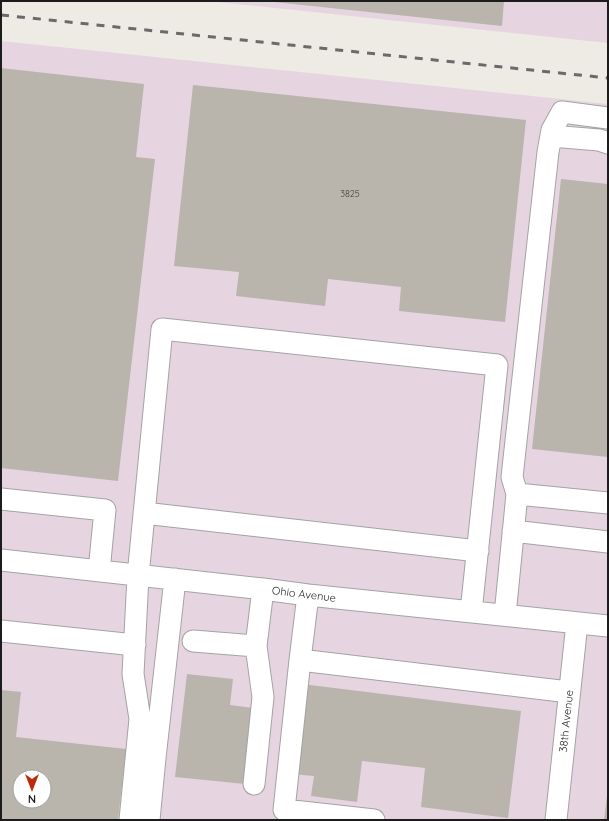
<svg xmlns="http://www.w3.org/2000/svg" width="609" height="821" viewBox="0 0 609 821" font-family="Quicksand,sans-serif">
<rect width="100%" height="100%" fill="#edebe3"/>
<path fill="#e6d5e0" fill-rule="evenodd" d="M208,1H608V43Z
M1,41L608,104V820H1ZM20,777H44V801H20Z"/>
<path fill="#b9b4ac" fill-rule="evenodd" d="M274,1H504L502,26L274,2Z
M1,68L144,84L136,157L155,159L118,481L1,468Z
M193,85L526,120L505,322L399,311L401,287L328,279L325,306L236,296L239,272L174,266Z
M561,179L608,184V457L532,449Z
M187,674L233,679L230,705L253,708L245,784L175,777Z
M302,684L521,711L508,818L421,807L425,768L362,761L357,802L311,796L314,776L291,774Z
M1,690L21,692L16,737L126,749L118,820H1ZM20,777H44V801H20Z
M607,796H608V820H604Z"/>
<g fill="none" stroke-linecap="round" stroke-linejoin="round">
<g stroke="#a3a3a3" stroke-width="23">
<path id="minor" d="M551,136L599,140L608,143
M517,494L608,503
M1,499L105,510L99,571
M144,513L478,551
M513,531L608,542
M1,560L263,589L308,595L608,626
M308,595L300,660L569,692
M505,615L517,494L512,477L548,152L552,130L562,112L608,118
M1,631L135,645
M193,641L256,646
M300,660L284,810L374,820
M254,784L263,697L256,646L263,589
M130,820L140,719L133,674L138,576L162,329L497,365L471,612
M149,820L155,758L175,579
M556,820L577,623"/>
</g>
<use href="#minor" stroke="#fff" stroke-width="21"/>
<path stroke="#6a6a6a" stroke-width="3" stroke-dasharray="8 8" stroke-linecap="butt" d="M1,15L608,78"/>
</g>
<g text-anchor="middle" dominant-baseline="central" stroke-width="4" stroke-linejoin="round" paint-order="stroke">
<g font-size="9" fill="#434240">
<text x="350" y="193">3825</text>
</g>
<g font-size="11" fill="#1c1c1c" stroke="#fff">
<text transform="translate(304 594) rotate(7)">Ohio Avenue</text>
<text transform="translate(566 721) rotate(-84)">38th Avenue</text>
</g>
</g>
<rect width="609" height="821" fill="none" stroke="#1c1c1c" stroke-width="4"/>
<g transform="translate(32 789) rotate(180)"><circle r="19" fill="#ffffff" stroke="#a4a4a4"/>
<path d="M0-3L7 15L0 10L-7 15Z" fill="#bb290e"/>
<text y="-6" font-size="11" font-weight="bold" text-anchor="middle" fill="#1c1c1c">N</text>
</g>
</svg>
